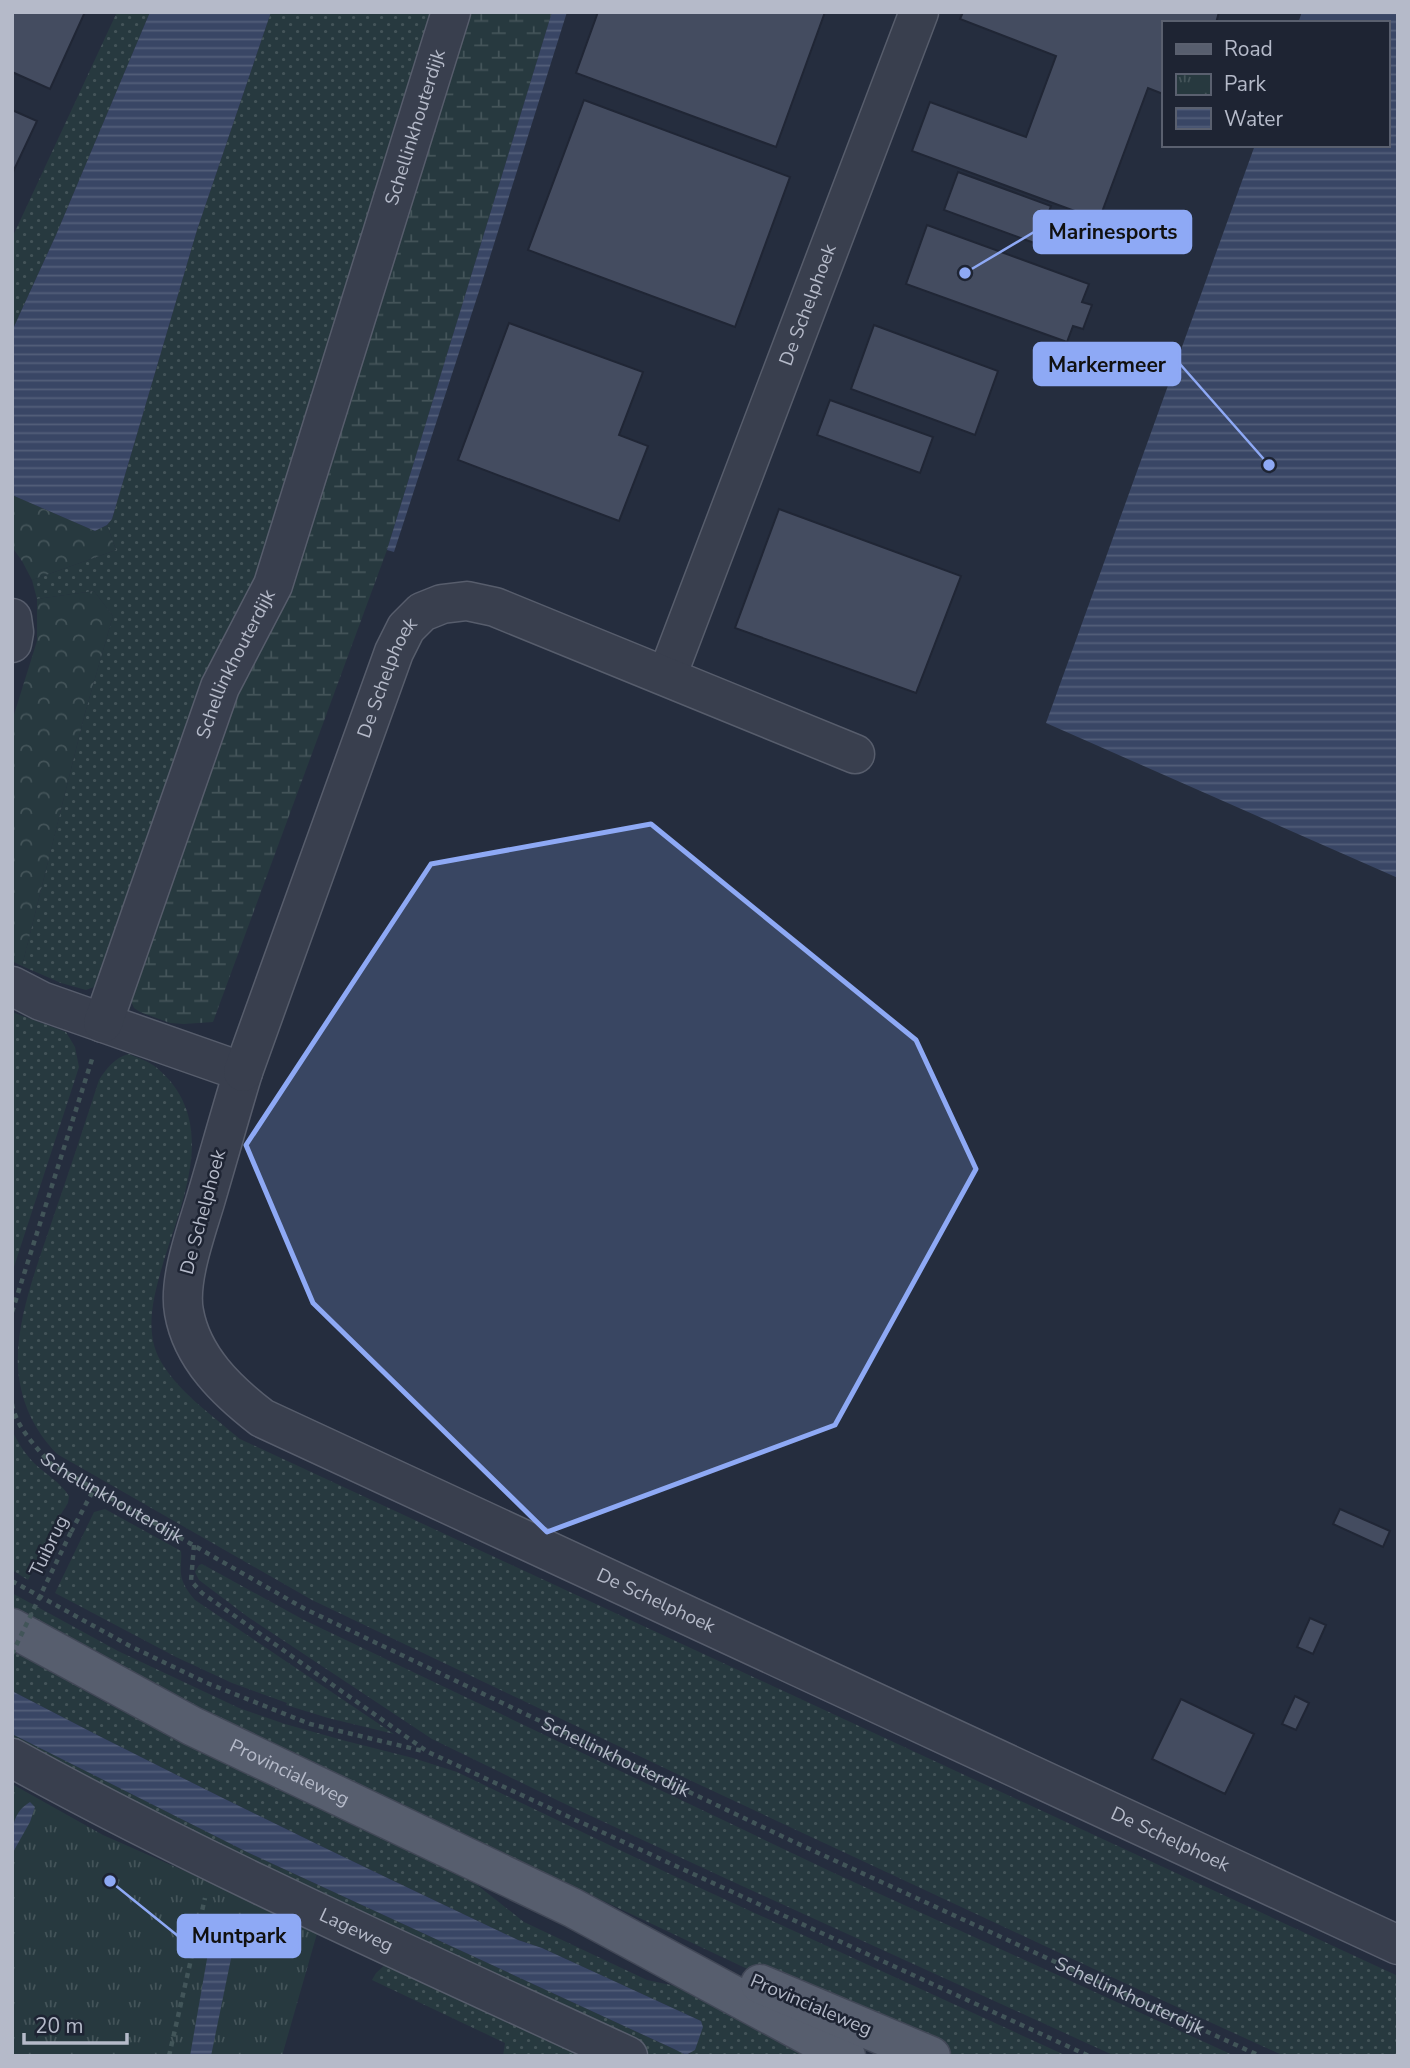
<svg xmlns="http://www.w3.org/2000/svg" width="1410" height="2068" viewBox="0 0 1410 2068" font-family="'Nunito Sans',sans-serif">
<defs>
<pattern id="grass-dots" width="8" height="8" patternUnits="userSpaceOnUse" patternTransform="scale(1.75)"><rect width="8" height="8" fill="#27393f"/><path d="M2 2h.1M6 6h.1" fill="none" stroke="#445459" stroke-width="1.8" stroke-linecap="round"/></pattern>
<pattern id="forest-crowns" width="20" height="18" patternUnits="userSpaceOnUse" patternTransform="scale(1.75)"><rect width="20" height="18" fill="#27393f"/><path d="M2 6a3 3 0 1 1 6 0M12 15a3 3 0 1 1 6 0" fill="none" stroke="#445459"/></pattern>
<pattern id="wetland-marsh" width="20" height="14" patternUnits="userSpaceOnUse" patternTransform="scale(1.75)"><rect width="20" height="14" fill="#27393f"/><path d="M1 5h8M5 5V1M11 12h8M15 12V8" fill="none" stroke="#445459"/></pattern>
<pattern id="park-tufts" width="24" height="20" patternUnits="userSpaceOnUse" patternTransform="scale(1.75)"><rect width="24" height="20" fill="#27393f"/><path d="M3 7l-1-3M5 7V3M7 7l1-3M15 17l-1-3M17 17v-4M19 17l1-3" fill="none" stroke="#445459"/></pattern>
<pattern id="water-rules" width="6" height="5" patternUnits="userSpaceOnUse" patternTransform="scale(1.75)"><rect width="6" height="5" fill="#394665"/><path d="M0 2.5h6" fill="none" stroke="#535f7a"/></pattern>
</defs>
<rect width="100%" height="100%" fill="#252d3e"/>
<path fill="url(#grass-dots)" d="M117,12H150L56,235L12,331V238Z
M271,12H438L257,592L107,982L86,990L61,983L22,966L85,713L113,616L94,591L37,599L32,580L116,550L107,525L112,519L197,230Z
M12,1012L66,1032L75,1047L79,1067L12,1273Z
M129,1054C138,1058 149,1061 157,1068C221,1122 181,1202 162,1267C154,1295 145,1328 158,1356C173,1388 213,1416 240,1439L1398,1976V2056H1284L1094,1969L698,1784L312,1600L57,1454C34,1430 21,1403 18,1369C15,1320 38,1264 53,1218C69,1172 84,1126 99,1080C106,1069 115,1057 129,1054Z
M12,1430C18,1443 25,1454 35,1464C47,1475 60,1482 69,1496L68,1503L54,1525L56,1527L28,1580L12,1570Z
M105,1509L181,1551C182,1559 180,1566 181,1574C182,1584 189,1593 195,1600L394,1734L328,1718L286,1705L287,1703L232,1683L176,1657L55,1593L94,1512Z
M202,1564L304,1620L834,1873L1235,2056H1115L729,1880L563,1803L432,1739L248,1617L199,1580L195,1572L199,1565Z
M12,1593L118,1651L239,1708L285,1724L346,1741L413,1758L457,1772L672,1875L1067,2056H953L758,1974L292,1754L143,1680L12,1608Z
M12,1649L101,1700L168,1735L476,1884L524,1922L647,1980L700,1991L814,2056H653L289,1883L12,1743V1734L247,1852L674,2049L686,2055L690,2054L701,2021L542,1948L518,1940C348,1860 179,1778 12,1691Z
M386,1964L590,2056H503L505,2043L372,1980L376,1973Z"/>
<path fill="url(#forest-crowns)" d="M12,495L95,531L107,525L116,550L32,580L22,561L12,547Z
M94,591L113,616L85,713L22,966L12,961V721L37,641V599Z"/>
<path fill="url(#wetland-marsh)" d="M465,12H552L387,550L213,1022L184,1024L170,1023L140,1012L134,1008L129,997Z"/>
<path fill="url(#park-tufts)" d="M12,1784L103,1835L318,1930L282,2056H12Z"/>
<path fill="url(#water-rules)" d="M150,12H271L197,230L112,519L107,525L95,531L12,495V331L56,235Z
M552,12H567L483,279L394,552L387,550Z
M1302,12H1398V878L1046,723L1255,145H1387V23H1298Z
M12,1691C179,1778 348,1860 518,1940L542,1948L701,2021L703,2027L695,2050L686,2055L674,2049L247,1852L12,1734Z
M30,1802L35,1807L30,1822L12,1854C12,1833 10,1814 30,1802Z
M222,1933L233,1940L234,1944L211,2056H190L211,1936Z"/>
<path fill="#444c60" stroke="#202635" stroke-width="2" d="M12,12H85L50,89L12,72Z
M598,12H825L776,147L576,73Z
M963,12H1219L1216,23H1163V94L1148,88L1099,220L912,151L930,102L1026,137L1056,56L960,19Z
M584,100L790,177L735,327L528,250Z
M12,110L37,121L12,174Z
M958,172L1051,206L1037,244L944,210Z
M927,225L1089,284L1082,302L1092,305L1083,329L1073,326L1067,342L906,284Z
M509,323L643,372L619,435L648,446L619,521L458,460Z
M874,325L998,371L975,435L851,389Z
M830,400L933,437L920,473L817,435Z
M779,509L961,576L916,693L735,628Z
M1340,1509L1390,1531L1383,1547L1333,1524Z
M1310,1618L1326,1625L1313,1654L1297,1647Z
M1295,1696L1309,1703L1296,1730L1282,1724Z
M1181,1699L1254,1734L1225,1794L1152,1759Z"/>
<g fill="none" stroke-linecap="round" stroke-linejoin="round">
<g stroke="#575d6c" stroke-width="41">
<g id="minor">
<path d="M12,618L14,632L12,643"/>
<path id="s2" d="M667,676L919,12"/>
<path id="s3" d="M12,986L41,1001L243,1072C230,1115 218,1158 205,1202C196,1232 178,1281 184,1312C192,1358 227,1391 262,1418L1398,1945"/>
<path id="s4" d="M103,1023L220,687L273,585L451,12"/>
<path id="s5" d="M243,1072L394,652L406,628L422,612L442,604L467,601L495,607L855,754"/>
<path id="s6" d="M12,1758C212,1868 421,1960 628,2056"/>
</g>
</g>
<g stroke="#424857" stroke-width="41">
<g id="major">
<path id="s7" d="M12,1628L192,1726L573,1908L846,2056"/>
<path d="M760,1984L931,2056"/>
</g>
</g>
<g stroke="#425559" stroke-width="4.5" stroke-dasharray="5 5" stroke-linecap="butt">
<path d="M12,1312L93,1056"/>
<path id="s1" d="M12,1404C16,1427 36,1447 51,1464L305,1609L790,1840L1260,2056"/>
<path d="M71,1532L94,1489"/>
<path d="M194,1545L191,1581L202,1593L428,1752L1089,2056"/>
<path d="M12,1581L130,1646L207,1683L310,1724L423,1751"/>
<path d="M169,2056L205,1898"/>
</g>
<use href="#minor" stroke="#393f4e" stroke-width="38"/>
<use href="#major" stroke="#575e6e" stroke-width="38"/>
<path stroke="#425559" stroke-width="4.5" stroke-dasharray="5 5" stroke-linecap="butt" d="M12,1654L71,1532"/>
</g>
<path fill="#8ea9f5" fill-opacity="0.2" stroke="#8ea9f5" stroke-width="5" stroke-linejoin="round" d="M651,824L916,1040L976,1169L835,1425L547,1532L313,1303L246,1145L431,864Z"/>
<g text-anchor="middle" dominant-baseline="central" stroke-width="5" stroke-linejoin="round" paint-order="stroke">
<g font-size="19" fill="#b5bac9" stroke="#1e2433">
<text stroke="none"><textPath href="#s4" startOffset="950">Schellinkhouterdijk</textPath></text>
<text stroke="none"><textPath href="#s2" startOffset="397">De Schelphoek</textPath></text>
<text stroke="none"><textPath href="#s4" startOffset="383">Schellinkhouterdijk</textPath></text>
<text stroke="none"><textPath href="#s5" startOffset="420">De Schelphoek</textPath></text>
<text transform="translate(203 1212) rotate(-75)">De Schelphoek</text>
<text stroke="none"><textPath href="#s1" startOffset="142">Schellinkhouterdijk</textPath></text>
<text transform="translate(49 1546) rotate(-64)">Tuibrug</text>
<text stroke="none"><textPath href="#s3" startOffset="1064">De Schelphoek</textPath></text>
<text stroke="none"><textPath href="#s1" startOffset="709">Schellinkhouterdijk</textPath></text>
<text stroke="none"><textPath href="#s7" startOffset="313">Provincialeweg</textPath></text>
<text stroke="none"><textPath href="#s3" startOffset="1631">De Schelphoek</textPath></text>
<text stroke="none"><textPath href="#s6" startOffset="385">Lageweg</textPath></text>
<text stroke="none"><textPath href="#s1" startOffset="1276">Schellinkhouterdijk</textPath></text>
<text transform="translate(811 2005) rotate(23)">Provincialeweg</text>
</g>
</g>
<path fill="none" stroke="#8ea9f5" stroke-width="2.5" d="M965 273L1034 232M1269 465L1180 364M110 1881L178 1936"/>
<g fill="#8ea9f5" stroke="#1e2433" stroke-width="2.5">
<circle cx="965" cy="273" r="7"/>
<circle cx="1269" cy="465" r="7"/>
<circle cx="110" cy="1881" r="7"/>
</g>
<g fill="#8ea9f5" stroke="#8ea9f5" stroke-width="2.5">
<rect x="1034" y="211" width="157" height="42" rx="7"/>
<rect x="1034" y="343" width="146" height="42" rx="7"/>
<rect x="178" y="1915" width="122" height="42" rx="7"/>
</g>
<g font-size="21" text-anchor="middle" font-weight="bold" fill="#111">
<text x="1113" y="239">Marinesports</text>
<text x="1107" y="372">Markermeer</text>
<text x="239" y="1943">Muntpark</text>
</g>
<rect width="1410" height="2068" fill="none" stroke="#b5bac9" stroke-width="28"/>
<rect x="1162" y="21" width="228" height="126" fill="#1e2433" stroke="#5a606f" stroke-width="2"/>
<rect x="1176" y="44" width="35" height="10" fill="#575e6e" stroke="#5a606f" stroke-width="2"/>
<text x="1224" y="56" font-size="21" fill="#b5bac9">Road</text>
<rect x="1176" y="74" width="35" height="21" fill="url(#park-tufts)" stroke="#5a606f" stroke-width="2"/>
<text x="1224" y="91" font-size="21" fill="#b5bac9">Park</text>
<rect x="1176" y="108" width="35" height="21" fill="url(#water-rules)" stroke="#5a606f" stroke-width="2"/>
<text x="1224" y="126" font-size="21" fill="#b5bac9">Water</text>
<path d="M24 2033v10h103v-10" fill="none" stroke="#b5bac9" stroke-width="3.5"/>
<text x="35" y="2033" font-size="21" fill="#b5bac9" stroke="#1e2433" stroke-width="5" paint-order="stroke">20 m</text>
</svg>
